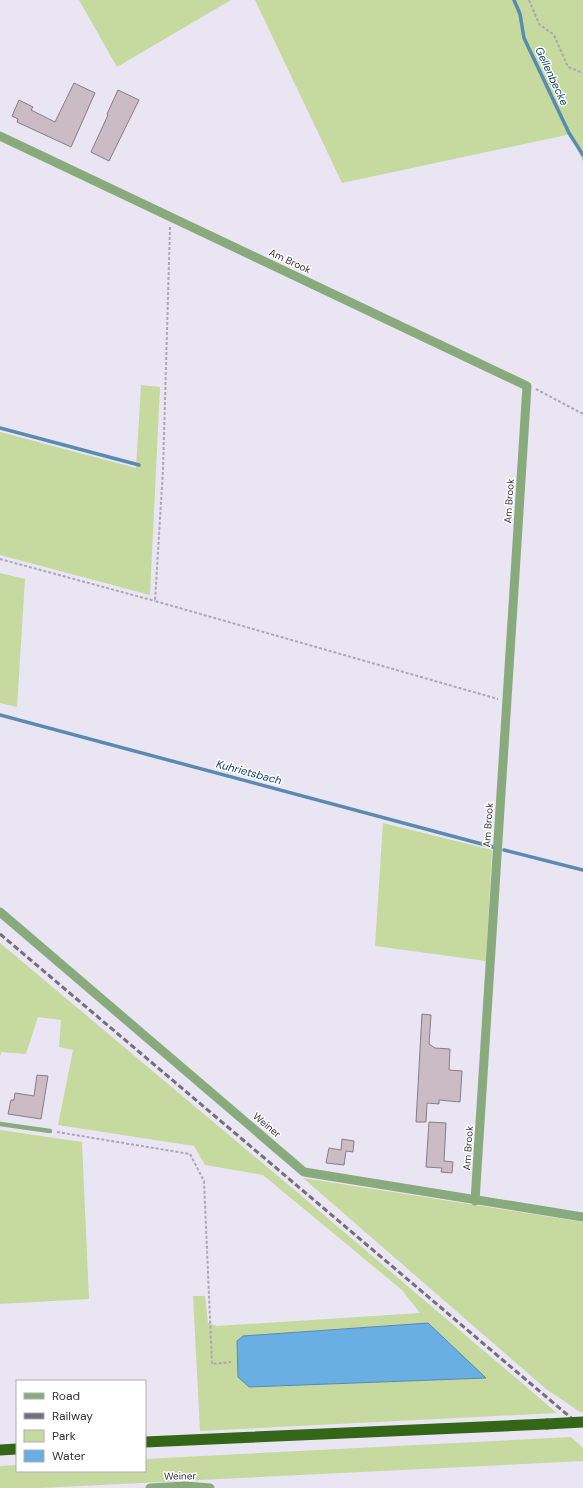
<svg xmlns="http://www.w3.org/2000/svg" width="583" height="1488" viewBox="0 0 583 1488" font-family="'DM Sans',sans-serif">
<rect width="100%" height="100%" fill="#eae5f3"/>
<path fill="#c6d99e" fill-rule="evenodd" d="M79,0H231L117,67Z
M255,0H583V162L571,134L342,183Z
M141,385L160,387L150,595L0,555V432L136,468Z
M0,573L25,579L17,707L0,703Z
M383,823L492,850L486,961L375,946Z
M0,943L291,1187L557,1413L200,1431L193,1296H205L208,1323L217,1326L420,1313L402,1290L263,1175L205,1165L194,1146L58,1125L73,1050L59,1047L61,1020L38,1017L26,1054L1,1052L0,1058ZM428,1323L237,1341L243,1336Z
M0,1130L82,1142L89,1299L0,1304Z
M303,1178L583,1222V1412H580L546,1389Z
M571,1437L583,1448V1461L40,1488H0V1466L17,1465V1471H145V1459Z"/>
<path fill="#69afe4" stroke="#598ab0" d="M428,1323L486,1378L249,1387L238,1377L237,1341L243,1336Z"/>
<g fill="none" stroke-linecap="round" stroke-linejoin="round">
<path stroke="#598ab0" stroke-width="3.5" d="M514,0L520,14L524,38L569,133L583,155
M0,428L139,465
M0,715L493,847
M504,850L583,870"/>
</g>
<path fill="#cabbc4" stroke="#897c84" d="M74,83L95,93L71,147L17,122L18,119L12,116L19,100L33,107L31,110L55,122Z
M118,90L139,100L109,161L91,152L108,115L107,114Z
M422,1014L431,1015L429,1044L435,1048L450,1049L449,1070L462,1071L460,1102L439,1100V1104L427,1103L426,1122H416Z
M37,1075L48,1076L41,1119L8,1114L11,1100H14L15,1093L34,1096Z
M429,1122L446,1123L444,1161L453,1162L452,1173L441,1172L442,1168L426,1167Z
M342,1139L354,1141L353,1152L346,1151L344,1165L326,1163L329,1148L341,1150Z"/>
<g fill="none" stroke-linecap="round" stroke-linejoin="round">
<path stroke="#aca8b3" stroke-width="2" stroke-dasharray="3 2" stroke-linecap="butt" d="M529,0L539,24L554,35L568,67L583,73
M170,227L163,470L155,601L498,699
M536,389L583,414
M0,559L155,601
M57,1132L190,1154L204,1181L212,1364L231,1362"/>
<path stroke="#89aa7c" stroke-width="4.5" d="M0,1124L50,1131"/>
<path stroke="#89aa7c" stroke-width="9" d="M0,136L527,386L475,1201
M0,912L304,1172L583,1217
M150,1488L185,1486L210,1488"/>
<path stroke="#346618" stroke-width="11" d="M145,1442L547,1424
M0,1450L17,1449"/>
<path stroke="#737078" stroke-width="3" stroke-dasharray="6 3" stroke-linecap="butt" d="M0,934L583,1428"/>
<path stroke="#346618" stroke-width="11" d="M547,1424L583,1422"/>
</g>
<g text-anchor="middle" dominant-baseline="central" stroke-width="3" stroke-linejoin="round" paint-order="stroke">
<g font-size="10" fill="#343237" stroke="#fff">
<text transform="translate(290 261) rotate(25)">Am Brook</text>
<text transform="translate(509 501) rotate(-86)">Am Brook</text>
<text transform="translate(488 825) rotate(-86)">Am Brook</text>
<text transform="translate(267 1125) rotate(40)">Weiner</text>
<text transform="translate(468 1148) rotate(-86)">Am Brook</text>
<text transform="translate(180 1476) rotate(-1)">Weiner</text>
</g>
<g font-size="11" font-style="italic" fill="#0e4568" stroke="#fff">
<text transform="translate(552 76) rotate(65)">Gellenbecke</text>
<text transform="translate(249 772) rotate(15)">Kuhrietsbach</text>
</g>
</g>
<rect x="16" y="1380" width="130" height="92" fill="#ffffff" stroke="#aeadaf"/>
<rect x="24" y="1393" width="20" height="6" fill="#89aa7c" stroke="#aeadaf"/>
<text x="52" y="1400" font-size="12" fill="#343237">Road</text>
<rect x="24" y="1413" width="20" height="6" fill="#737078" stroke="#aeadaf"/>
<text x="52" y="1420" font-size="12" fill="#343237">Railway</text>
<rect x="24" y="1430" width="20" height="12" fill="#c6d99e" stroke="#aeadaf"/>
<text x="52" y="1440" font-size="12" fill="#343237">Park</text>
<rect x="24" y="1450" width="20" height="12" fill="#69afe4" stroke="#aeadaf"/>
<text x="52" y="1460" font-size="12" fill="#343237">Water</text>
</svg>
